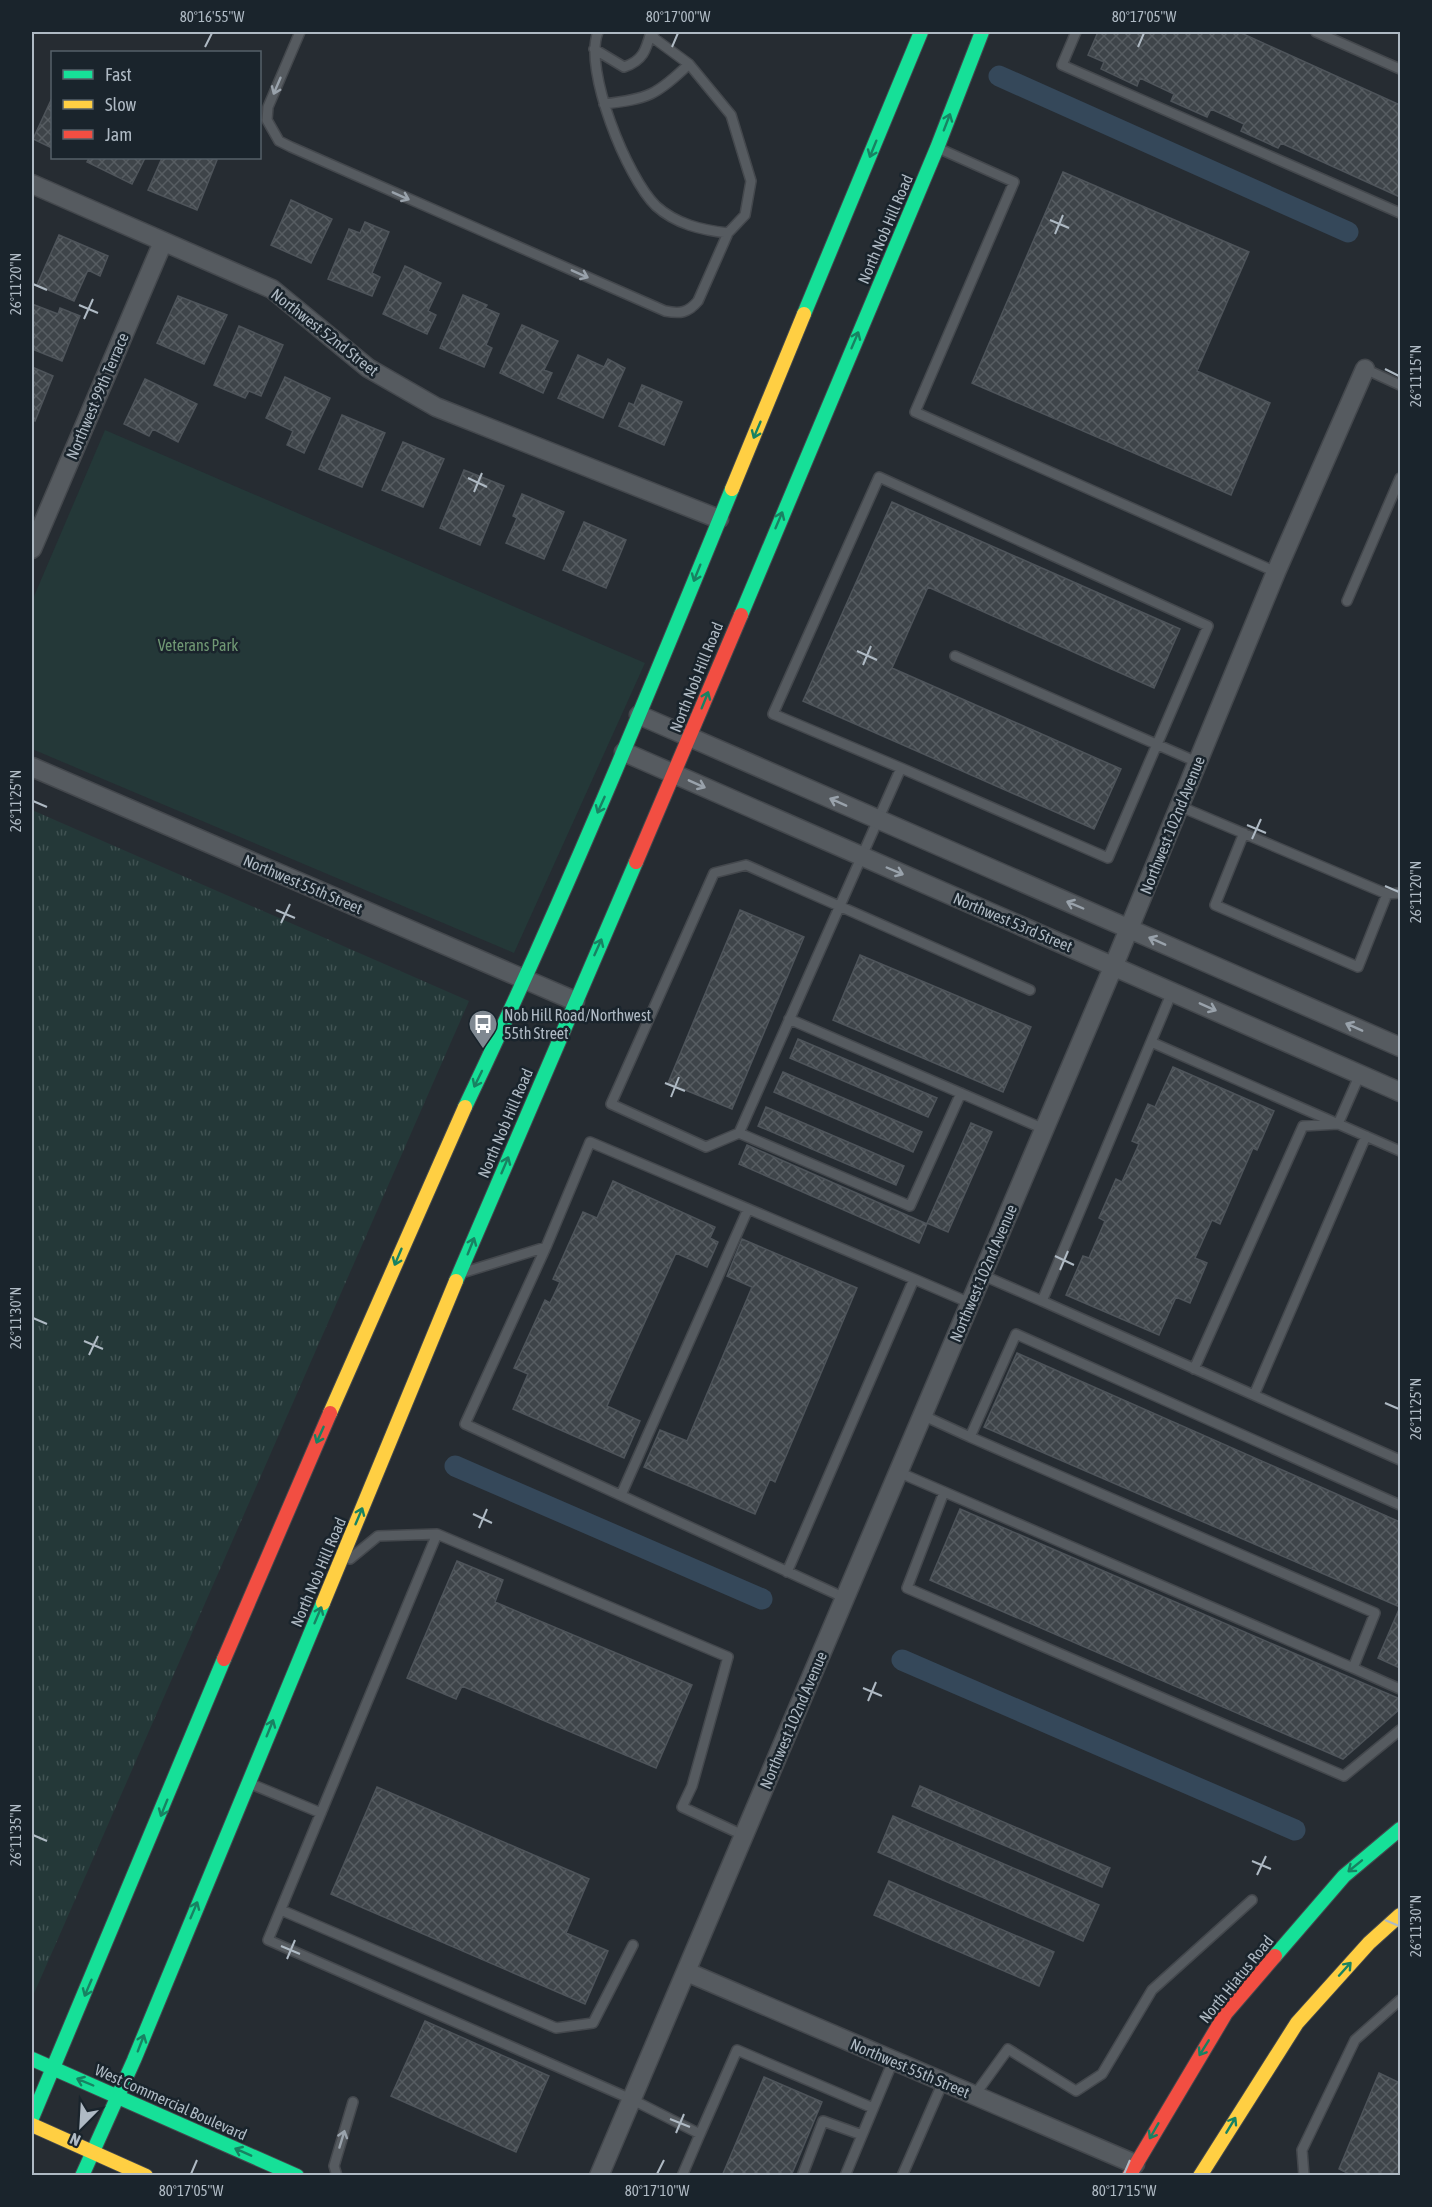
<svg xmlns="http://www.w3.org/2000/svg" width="1432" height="2207" viewBox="0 0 1432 2207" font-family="'Asap Condensed',sans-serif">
<defs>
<pattern id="grass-tufts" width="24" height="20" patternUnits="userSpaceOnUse" patternTransform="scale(1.5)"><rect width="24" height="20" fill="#243838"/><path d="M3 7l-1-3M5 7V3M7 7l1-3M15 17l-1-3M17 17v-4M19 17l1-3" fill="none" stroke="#415353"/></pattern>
<pattern id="building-cross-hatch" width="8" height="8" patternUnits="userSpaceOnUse" patternTransform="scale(1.5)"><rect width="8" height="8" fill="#3e4449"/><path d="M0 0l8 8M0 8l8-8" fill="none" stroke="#575d62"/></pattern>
</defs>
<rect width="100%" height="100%" fill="#262c32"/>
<path fill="url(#grass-tufts)" d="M32,810L469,1001L32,1998Z"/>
<path fill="#243838" d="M105,430L645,663L514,953L32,749V601Z"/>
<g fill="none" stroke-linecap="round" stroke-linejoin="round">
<path stroke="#35485a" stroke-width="21" d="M999,76L1348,232
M455,1466L762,1599
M902,1660L1295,1830"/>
</g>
<path fill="url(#building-cross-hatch)" stroke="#4e545a" stroke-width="1.5" d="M1098,32H1239L1400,105V197L1281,143L1278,148L1241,131L1244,124L1211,109L1207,117L1171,101L1174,94L1140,78L1137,86L1101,69L1104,62L1088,55Z
M52,98V148L33,139Z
M89,158H145L132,184L87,162Z
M162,158H212L217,160L197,210L148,190Z
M1063,172L1249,252L1197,371L1270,403L1231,495L972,383Z
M291,200L332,219L311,263L271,245Z
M365,222L389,232L372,273L380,277L372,296L328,279L349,229L360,233Z
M59,235L108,256L100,276L88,270L74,301L37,285Z
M405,266L441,283L428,311L436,315L427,334L383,314Z
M463,295L487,305L485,308L499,314L486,345L492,348L484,367L440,348Z
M178,296L227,315L204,364L157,343Z
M32,304L58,314L60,308L80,316L62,361L32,349Z
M522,325L558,341L544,370L552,373L543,393L500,373Z
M239,326L283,345L261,396L249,391L245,398L214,385Z
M578,355L604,367L608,359L625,368L603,418L558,398Z
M32,367L53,376L35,421L32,420Z
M285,377L330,398L304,453L287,445L293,431L266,418Z
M145,379L197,404L178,442L153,429L149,436L124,424Z
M642,385L682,402L664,445L619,426L629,403L634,405Z
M342,415L385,433L362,487L319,469Z
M403,442L444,459L423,507L382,490Z
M464,470L504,486L480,545L440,528Z
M522,494L564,512L544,559L506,543L517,518L513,516Z
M892,502L1180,629L1154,688L928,587L892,668L1121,769L1094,829L803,701Z
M584,522L626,540L606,588L563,570Z
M740,910L804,937L732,1109L668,1083Z
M860,955L1031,1027L1003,1092L833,1020Z
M798,1039L937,1098L928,1117L790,1058Z
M1173,1067L1274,1111L1257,1150L1253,1148L1220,1224L1212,1220L1195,1258L1207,1263L1190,1303L1176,1297L1159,1335L1066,1295L1083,1256L1089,1258L1105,1221L1099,1218L1116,1179L1122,1182L1139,1144L1132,1141L1148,1104L1155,1107Z
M783,1072L922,1132L913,1152L774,1092Z
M766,1107L904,1166L896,1185L758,1126Z
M971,1123L992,1132L948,1232L927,1223Z
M747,1145L927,1224L919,1243L739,1164Z
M613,1181L715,1227L710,1238L718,1242L707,1267L676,1253L607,1406L640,1421L624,1458L513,1409L528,1374L514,1368L545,1300L550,1303L560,1282L553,1279L583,1212L597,1218Z
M742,1239L857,1288L775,1482L770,1479L755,1514L644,1467L660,1430L687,1441L752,1287L727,1276Z
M1017,1353L1400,1522V1668L1378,1658L1400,1607L984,1427Z
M960,1509L1400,1699V1709L1343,1759L930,1580Z
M457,1561L503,1580L495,1602L692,1685L656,1768L462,1686L456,1699L407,1678Z
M920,1786L1110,1868L1102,1887L912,1806Z
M377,1787L589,1879L566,1933L608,1951L585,2004L331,1894Z
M893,1816L1099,1905L1083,1941L878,1852Z
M889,1881L1054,1952L1039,1986L874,1915Z
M425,2021L549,2076L516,2152L391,2096Z
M1379,2073L1400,2083V2176H1353L1339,2169Z
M764,2077L822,2102L791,2176H722Z"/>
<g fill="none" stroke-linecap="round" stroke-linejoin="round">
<g stroke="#44484d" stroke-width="12">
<path id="lane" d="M300,32L268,107L267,120L279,141L291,147L665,311C680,314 688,313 698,301L728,233
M598,32C583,69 627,178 656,206C676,224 701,230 728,233L745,215L751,181L731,115L689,64L655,39L651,32
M1076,32L1062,65L1400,213
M1316,32L1400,69
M594,49L624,67C643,61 646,50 651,32
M604,104C648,99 657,95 689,64
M940,149L1014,182L915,412L1276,572
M1365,369L1400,385
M1347,601L1400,478
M955,656L1197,762
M901,768L1108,858L1208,626L879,477L773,714L901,768L739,1133L706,1147L611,1104L714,873L746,865L1030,990
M1179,806L1387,894L1400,893
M1244,833L1215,905L1358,967L1387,894
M789,1019L1044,1129
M1151,1042L1400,1151
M739,1133L910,1206L961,1093
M546,1247L590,1142L914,1279
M465,1272L546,1247L465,1424L845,1598
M982,1275L1042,1301L1172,992
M1042,1301L1400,1460
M1194,1369L1303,1126L1338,1124L1360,1074
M1254,1395L1366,1136
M922,1415L970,1437L1016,1334L1400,1505
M970,1437L1375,1613L1353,1668L1400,1689
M898,1472L1353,1668
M944,1492L907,1588L1344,1776L1400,1730
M621,1495L748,1209
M350,1559L378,1536L437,1534
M787,1572L914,1279L970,1303
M251,1784L321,1813
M281,1910L556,2028L593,2023L633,1945
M974,2096L1008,2049L1076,2091L1102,2074L1152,1990L1252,1900
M700,2134L737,2050L873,2108
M337,2176L334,2166L353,2102
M682,2176L700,2134L631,2099L268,1940L437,1534L728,1657L692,1786L682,1807L745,1836
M802,2176L823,2121L862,2135
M845,2176L893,2061
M902,2176L943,2082
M1304,2176L1302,2150L1355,2040L1400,2000"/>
</g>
<g stroke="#44484d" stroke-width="21">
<path id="street" d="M32,184L272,289L368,368L436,407L719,519
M32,549L163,242
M639,715L1400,1047
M624,752L1400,1092
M32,767L575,1001
M687,1972L1135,2164
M599,2176L1114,965L1276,572L1365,369"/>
</g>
<g stroke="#44484d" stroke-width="16">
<path id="fast" d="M804,314L921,32
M741,615L937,148L982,32
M465,1107C562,904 647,697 732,489
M456,1281L636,862
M1275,1956L1344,1876L1400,1829
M32,2059L297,2176
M32,2118L224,1659
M82,2176L134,2060L323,1603"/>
</g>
<g stroke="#44484d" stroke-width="16">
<path id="slow" d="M732,489L804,314
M330,1413L465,1107
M323,1603L456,1281
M32,2125L146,2176
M1200,2176L1297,2023L1369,1943L1400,1915"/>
</g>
<g stroke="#44484d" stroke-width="16">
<path id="jam" d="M636,862L741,615
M224,1659L330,1413
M1129,2176L1226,2013L1275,1956"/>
</g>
<use href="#lane" stroke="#565b60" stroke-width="9"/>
<use href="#street" stroke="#565b60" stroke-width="18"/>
<use href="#fast" stroke="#16e098" stroke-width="14"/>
<use href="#slow" stroke="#ffcf43" stroke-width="14"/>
<use href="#jam" stroke="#f24e42" stroke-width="14"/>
</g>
<defs><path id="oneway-shaft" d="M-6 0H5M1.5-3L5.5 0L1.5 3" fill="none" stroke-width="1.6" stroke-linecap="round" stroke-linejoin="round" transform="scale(1.5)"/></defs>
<g stroke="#99a2ab">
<use href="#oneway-shaft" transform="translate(277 86) rotate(113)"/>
<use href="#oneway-shaft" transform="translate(401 196) rotate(24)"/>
<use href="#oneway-shaft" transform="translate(580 274) rotate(24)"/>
<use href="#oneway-shaft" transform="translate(697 784) rotate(24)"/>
<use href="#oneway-shaft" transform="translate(838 802) rotate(-156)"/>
<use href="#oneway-shaft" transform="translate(895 871) rotate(23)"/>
<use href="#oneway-shaft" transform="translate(1075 905) rotate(-157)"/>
<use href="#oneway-shaft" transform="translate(1157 941) rotate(-156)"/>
<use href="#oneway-shaft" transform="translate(1208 1007) rotate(24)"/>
<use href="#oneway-shaft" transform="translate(1354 1027) rotate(-156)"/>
<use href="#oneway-shaft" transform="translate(342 2139) rotate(-73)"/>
</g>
<g stroke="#188262">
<use href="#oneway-shaft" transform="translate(947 122) rotate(-69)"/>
<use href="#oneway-shaft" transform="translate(873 149) rotate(112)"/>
<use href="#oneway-shaft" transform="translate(855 340) rotate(-67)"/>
<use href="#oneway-shaft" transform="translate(757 430) rotate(113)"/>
<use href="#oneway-shaft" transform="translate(779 520) rotate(-67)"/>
<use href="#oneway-shaft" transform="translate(697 573) rotate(112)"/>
<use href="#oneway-shaft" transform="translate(705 700) rotate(-68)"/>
<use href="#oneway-shaft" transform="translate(601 805) rotate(114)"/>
<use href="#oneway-shaft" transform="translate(598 947) rotate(-66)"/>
<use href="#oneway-shaft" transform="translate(478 1079) rotate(116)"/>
<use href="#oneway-shaft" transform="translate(505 1165) rotate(-67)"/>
<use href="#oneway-shaft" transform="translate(471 1246) rotate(-68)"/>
<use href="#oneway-shaft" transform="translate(398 1257) rotate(113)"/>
<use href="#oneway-shaft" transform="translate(320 1435) rotate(114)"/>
<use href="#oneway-shaft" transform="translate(359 1516) rotate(-67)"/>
<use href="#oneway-shaft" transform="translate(318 1615) rotate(-67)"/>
<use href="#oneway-shaft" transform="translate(270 1728) rotate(-68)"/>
<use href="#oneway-shaft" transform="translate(164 1808) rotate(112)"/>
<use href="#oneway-shaft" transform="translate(1355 1866) rotate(141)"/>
<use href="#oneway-shaft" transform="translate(194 1910) rotate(-67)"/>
<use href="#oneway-shaft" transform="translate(1345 1969) rotate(-48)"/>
<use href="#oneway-shaft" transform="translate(88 1988) rotate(113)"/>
<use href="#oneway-shaft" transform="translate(141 2043) rotate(-69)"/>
<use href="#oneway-shaft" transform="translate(1204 2048) rotate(122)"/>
<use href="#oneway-shaft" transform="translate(85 2082) rotate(-157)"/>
<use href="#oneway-shaft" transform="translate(1231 2125) rotate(-59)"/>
<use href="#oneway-shaft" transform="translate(1154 2131) rotate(120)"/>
<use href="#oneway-shaft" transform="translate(243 2152) rotate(-156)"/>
</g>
<path fill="none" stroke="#afbac4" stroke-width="2" d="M205,47L212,33M672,47L678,33M1138,47L1144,33M1050,220L1069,228M1055,234L1063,215M33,284L47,290M79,305L98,313M84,319L93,299M1385,369L1399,376M468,478L487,487M474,492L482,473M857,651L877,660M863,665L871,646M33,801L47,807M1247,825L1266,833M1252,839L1261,819M1385,886L1399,892M276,910L295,918M281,923L290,904M665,1083L685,1091M671,1097L679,1077M1055,1256L1074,1265M1060,1270L1068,1251M33,1318L47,1324M84,1341L103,1349M89,1355L98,1336M1385,1403L1399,1409M473,1514L492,1523M479,1528L487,1509M863,1688L882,1696M868,1701L876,1682M33,1835L47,1841M1252,1861L1271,1869M1257,1875L1266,1856M1385,1920L1399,1926M281,1946L300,1954M287,1959L295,1940M670,2119L690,2127M676,2133L684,2114M191,2174L197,2160M657,2174L664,2160M1124,2174L1130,2160"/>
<defs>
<g id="bus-pin" transform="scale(1.5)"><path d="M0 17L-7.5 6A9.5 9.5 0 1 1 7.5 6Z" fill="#7f8891" stroke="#1a242c"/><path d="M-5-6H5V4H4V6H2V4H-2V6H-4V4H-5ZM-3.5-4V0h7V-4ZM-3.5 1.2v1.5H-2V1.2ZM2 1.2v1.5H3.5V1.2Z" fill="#fff"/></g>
</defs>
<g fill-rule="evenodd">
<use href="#bus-pin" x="483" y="1024"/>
</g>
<g text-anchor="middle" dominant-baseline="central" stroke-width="5" stroke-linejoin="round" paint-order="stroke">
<g font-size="16" fill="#afbac4" stroke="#1a242c">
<text transform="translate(885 229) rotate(-67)">North Nob Hill Road</text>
<text transform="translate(325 332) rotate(38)">Northwest 52nd Street</text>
<text transform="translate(97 396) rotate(-67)">Northwest 99th Terrace</text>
<text transform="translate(696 677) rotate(-68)">North Nob Hill Road</text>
<text transform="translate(1172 825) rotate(-68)">Northwest 102nd Avenue</text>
<text transform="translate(303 884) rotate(23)">Northwest 55th Street</text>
<text transform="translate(1013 922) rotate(23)">Northwest 53rd Street</text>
<text transform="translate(505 1123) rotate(-67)">North Nob Hill Road</text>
<text transform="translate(983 1273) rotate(-67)">Northwest 102nd Avenue</text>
<text transform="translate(318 1572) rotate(-67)">North Nob Hill Road</text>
<text transform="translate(793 1720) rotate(-67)">Northwest 102nd Avenue</text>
<text transform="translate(1236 1979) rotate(-51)">North Hiatus Road</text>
<text transform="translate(910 2068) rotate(23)">Northwest 55th Street</text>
<text transform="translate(171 2102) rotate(24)">West Commercial Boulevard</text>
</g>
<g font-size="16" fill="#709874" stroke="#1a242c">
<text x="198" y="645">Veterans Park</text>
</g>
<g font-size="16" fill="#afbac4" stroke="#1a242c" text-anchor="start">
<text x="504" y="1015">Nob Hill Road/Northwest<tspan x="504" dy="18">55th Street</tspan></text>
</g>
</g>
<rect width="1432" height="2207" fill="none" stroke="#1a242c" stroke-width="66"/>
<rect x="51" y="51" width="210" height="108" fill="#1a242c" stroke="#566069" stroke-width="1.5"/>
<rect x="63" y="70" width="30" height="9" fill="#16e098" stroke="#566069" stroke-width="1.5"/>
<text x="105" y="81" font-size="18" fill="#afbac4">Fast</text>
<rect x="63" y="100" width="30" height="9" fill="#ffcf43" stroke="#566069" stroke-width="1.5"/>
<text x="105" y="111" font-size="18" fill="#afbac4">Slow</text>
<rect x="63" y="130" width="30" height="9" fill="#f24e42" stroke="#566069" stroke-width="1.5"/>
<text x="105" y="141" font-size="18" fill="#afbac4">Jam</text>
<g transform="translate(81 2126) rotate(204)" stroke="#1a242c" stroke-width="4.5" paint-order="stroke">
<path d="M0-4.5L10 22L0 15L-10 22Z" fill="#afbac4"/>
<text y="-9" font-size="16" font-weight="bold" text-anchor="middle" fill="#afbac4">N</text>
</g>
<rect x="33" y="33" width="1366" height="2141" fill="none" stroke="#afbac4" stroke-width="2"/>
<g font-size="15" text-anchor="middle" fill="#afbac4">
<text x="212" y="22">80°16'55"W</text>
<text x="678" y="22">80°17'00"W</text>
<text x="1144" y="22">80°17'05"W</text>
<text transform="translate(16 284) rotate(-90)" y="5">26°11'20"N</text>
<text transform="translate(1416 376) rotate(-90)" y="5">26°11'15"N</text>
<text transform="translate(16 801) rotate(-90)" y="5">26°11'25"N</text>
<text transform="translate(1416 892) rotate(-90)" y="5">26°11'20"N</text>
<text transform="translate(16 1318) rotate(-90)" y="5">26°11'30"N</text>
<text transform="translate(1416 1409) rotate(-90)" y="5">26°11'25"N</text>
<text transform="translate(16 1835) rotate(-90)" y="5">26°11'35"N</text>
<text transform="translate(1416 1926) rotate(-90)" y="5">26°11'30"N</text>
<text x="191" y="2196">80°17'05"W</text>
<text x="657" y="2196">80°17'10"W</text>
<text x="1124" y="2196">80°17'15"W</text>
</g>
</svg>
